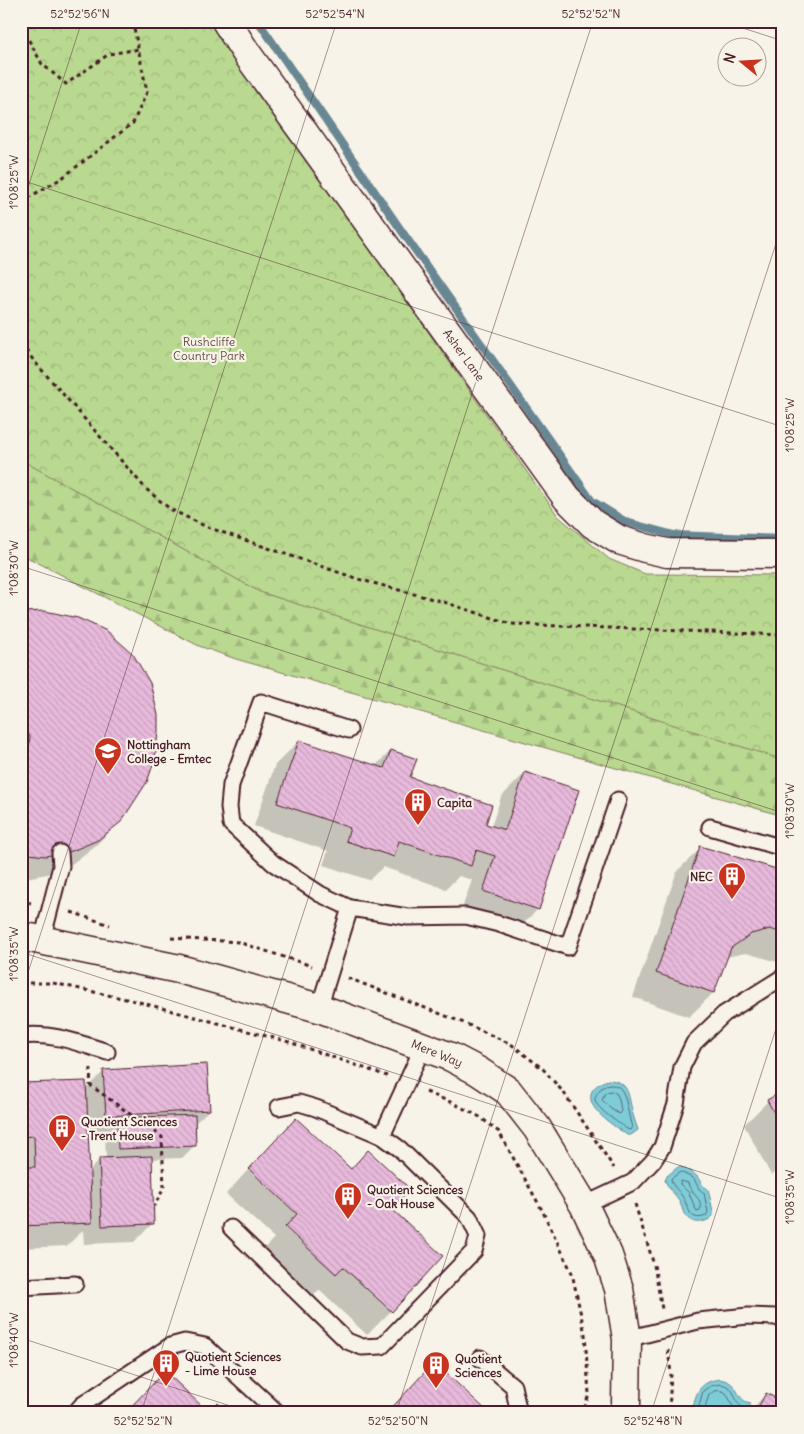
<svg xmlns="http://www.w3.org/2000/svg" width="804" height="1434" viewBox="0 0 804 1434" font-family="Delius,sans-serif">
<defs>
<pattern id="forest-firs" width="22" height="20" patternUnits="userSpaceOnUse" patternTransform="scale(1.25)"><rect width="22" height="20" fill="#b9d890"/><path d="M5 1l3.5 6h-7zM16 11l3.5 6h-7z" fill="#a1b97c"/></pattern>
<pattern id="park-crowns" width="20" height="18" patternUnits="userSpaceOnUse" patternTransform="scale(1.25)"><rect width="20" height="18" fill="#b9d890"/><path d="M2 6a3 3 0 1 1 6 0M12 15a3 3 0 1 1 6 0" fill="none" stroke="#a1b97c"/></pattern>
<pattern id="building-back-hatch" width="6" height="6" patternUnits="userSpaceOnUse" patternTransform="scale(1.25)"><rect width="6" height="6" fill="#e7b9db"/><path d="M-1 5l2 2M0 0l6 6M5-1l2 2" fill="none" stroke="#c89fbc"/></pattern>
</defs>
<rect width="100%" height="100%" fill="#f7f3e8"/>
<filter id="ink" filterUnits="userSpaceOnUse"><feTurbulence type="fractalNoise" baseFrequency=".02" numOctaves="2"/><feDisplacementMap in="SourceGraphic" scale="10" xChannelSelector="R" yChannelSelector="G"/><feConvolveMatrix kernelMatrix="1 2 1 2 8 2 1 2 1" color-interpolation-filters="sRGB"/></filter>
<g filter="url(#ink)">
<path fill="url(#forest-firs)" stroke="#827c5e" d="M21,386L783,659V816L236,659L199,646L21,554Z"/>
<path fill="url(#park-crowns)" stroke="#827c5e" d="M21,21H209L558,516L609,559L645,574L783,575V760L260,592L21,460Z"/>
<path fill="#7dcdd9" stroke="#698793" d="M608,1080C629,1081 628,1094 632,1110C633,1117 636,1123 638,1130L631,1135H627C615,1126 584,1109 592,1091C596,1085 601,1082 608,1080Z
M678,1167C684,1167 685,1169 689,1171C699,1176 697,1177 703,1186L708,1189L713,1211V1216C705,1224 692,1225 685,1215C682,1211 682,1205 679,1200C674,1193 669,1189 665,1181L667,1176Z
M719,1379C742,1382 734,1401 751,1403L746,1413H692C695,1394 699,1382 719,1379Z"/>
<path fill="#0003" fill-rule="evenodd" d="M21,613L120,821L96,845L73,863L47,874L21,879Z
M299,741L375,766L391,751L409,778L484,825L491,827L501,797L525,773L538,909L514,933L460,914L472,880L459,876L446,889L383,867L369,880L323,865L328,851L254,826L275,765Z
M701,848L783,873V958L778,962L746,953L726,957L713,993L689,1017L633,997L677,871Z
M783,994V1010L777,1000Z
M104,1071L209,1110L194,1124L195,1145L182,1158L151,1159L153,1223L134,1242L84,1244L83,1230L67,1246L21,1248V1084L85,1090ZM105,1133L106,1159H100L89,1171L87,1134Z
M783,1092V1169L771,1175L744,1125L768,1101Z
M272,1144L350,1170L368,1152L390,1209L441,1256L391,1311L367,1335L319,1290L312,1297L262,1251L274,1238L226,1194Z
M766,1394L783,1413H748Z"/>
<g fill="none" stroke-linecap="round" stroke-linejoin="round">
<path stroke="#5e6571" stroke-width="1" d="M609,1085C613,1085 617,1085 620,1088C627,1095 628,1117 632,1127L630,1130L627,1129C620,1124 595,1108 595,1099C595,1096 597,1093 599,1091C601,1087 604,1086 609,1085Z
M612,1091L616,1093L619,1099L621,1111L619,1114L611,1109L602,1100L605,1093Z
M681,1172L694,1179L699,1189L704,1193L708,1212L706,1216C688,1223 689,1205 682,1196C678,1189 672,1187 671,1179Z
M681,1181L688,1183C689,1186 690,1189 692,1191C697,1199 702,1199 700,1210L697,1211L695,1208L689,1193L680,1184Z
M697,1413L703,1391C713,1383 727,1380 734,1394C736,1399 737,1403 742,1407V1413
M703,1413L709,1395C714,1390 720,1389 726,1393C728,1396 735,1410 735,1413"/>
<path stroke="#698793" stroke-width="8" d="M258,21L401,230L592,501L626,522L674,535L783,539"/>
</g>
<path fill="url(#building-back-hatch)" stroke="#4a1f2b" d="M45,611L78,618L107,631L133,654L150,683L158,715V732L155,759L147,782L121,822L98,840L72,851L45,856L21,853V767L26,768L30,737L21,722V612Z
M299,740L384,768L391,750L417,759L410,777L492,805L486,824L505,830L525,772L579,790L539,910L483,891L495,856L476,850L471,866L399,841L394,857L346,841L350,828L277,803Z
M700,846L783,871V933L770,929L751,934L731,948L714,993L656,973Z
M207,1064L210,1110L106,1116L103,1070Z
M86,1081L92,1223L21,1226V1167H35L34,1136L21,1137V1083Z
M783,1091V1129L767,1100Z
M195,1115L196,1146L118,1149L117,1118Z
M296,1118L351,1169L368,1150L410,1189L392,1209L443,1256L392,1312L343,1267L336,1274L285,1227L297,1214L249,1169Z
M152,1156L154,1224L102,1226L99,1158Z
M434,1362L487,1411L485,1413H387Z
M165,1371L208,1412L218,1403L228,1413H125Z
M766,1393L783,1402V1413H755Z"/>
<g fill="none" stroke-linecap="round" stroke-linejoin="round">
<g stroke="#4a1f2b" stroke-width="19">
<path id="lane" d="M710,827L783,848
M350,908L408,917L466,916L499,924L568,947L618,800
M42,940L61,866L60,853
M319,1008L350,908L320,894L273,863L231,824L229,807L231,785L261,702L349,730
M21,1036C51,1032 79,1043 107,1052
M382,1136L423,1047
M584,1205L633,1182L653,1161L662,1147L676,1104L682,1067L694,1043L724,1014L783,977
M231,1228L347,1341L362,1347L382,1346L474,1251L478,1236L469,1217L400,1149L382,1136L316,1108L299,1103L279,1107
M21,1287L75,1284
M627,1339L698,1321L748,1316L776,1317L783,1320
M480,1358L513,1386L519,1413
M75,1413L82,1405L170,1346L185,1342L205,1346L278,1413"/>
</g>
<g stroke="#4a1f2b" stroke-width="31">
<path id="street" d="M226,21L245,51L567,498L593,524L619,540L645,548L667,553L783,554"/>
</g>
<g stroke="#4a1f2b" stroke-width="31">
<path id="secondary" d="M21,936L179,969L319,1008L451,1057L478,1071L508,1091L537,1128L584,1205L608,1255L619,1289L627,1339L626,1404L625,1413"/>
</g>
<path stroke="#4a1f2b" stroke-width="3" stroke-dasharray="4 4" stroke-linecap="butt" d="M21,26L42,64L66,84L109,54L139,49
M21,202L62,178L133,123L147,92L134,28L128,21
M21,344L34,361L146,489L170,509L207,527L358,579L444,602L511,624L783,635
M21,754L28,749
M21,901L31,903
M71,912L110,925
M171,938L238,942L312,966
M348,978L464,1023L511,1044L543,1069L564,1093L614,1168
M21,983H53L135,1001L289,1042L387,1076
M91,1068L90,1085L162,1137L164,1188L154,1206
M426,1092L453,1103L480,1117L499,1132L542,1210L572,1273L585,1334L589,1394L583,1413
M635,1204L654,1265L662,1309
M668,1350L671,1373L669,1413"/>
<use href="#lane" stroke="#f7f3e8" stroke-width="15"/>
<use href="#street" stroke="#f7f3e8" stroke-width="28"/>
<use href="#secondary" stroke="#f7f3e8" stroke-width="28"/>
</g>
</g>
<path fill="none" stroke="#4a1f2b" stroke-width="1" stroke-opacity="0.45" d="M721,21L783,41M21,180L783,427M21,209L82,21M21,566L783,813M21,952L783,1199M21,994L337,21M21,1338L252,1413M141,1413L593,21M396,1413L783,222M651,1413L783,1007"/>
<defs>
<g id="university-pin" transform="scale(1.4375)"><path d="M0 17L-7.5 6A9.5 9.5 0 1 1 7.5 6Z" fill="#c8321e" stroke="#f7f3e8"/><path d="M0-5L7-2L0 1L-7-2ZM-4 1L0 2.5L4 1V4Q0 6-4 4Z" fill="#fff"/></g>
<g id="building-pin" transform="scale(1.4375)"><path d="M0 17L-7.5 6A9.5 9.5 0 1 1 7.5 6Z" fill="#c8321e" stroke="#f7f3e8"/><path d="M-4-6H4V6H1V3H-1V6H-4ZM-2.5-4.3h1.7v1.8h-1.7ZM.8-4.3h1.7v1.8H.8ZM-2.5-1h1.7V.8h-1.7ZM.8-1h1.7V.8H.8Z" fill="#fff"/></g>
</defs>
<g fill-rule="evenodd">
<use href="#university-pin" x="108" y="751"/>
<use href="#building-pin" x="418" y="802"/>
<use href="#building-pin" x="732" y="876"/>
<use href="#building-pin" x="62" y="1128"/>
<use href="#building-pin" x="348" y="1196"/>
<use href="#building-pin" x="166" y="1363"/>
<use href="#building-pin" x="436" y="1365"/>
</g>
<g text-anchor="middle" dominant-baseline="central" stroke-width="4.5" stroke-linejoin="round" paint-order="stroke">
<g font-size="12" fill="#664d44" stroke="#f7f3e8">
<text x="209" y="341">Rushcliffe<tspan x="209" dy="14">Country Park</tspan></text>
</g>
<g font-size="12" fill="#4a1f2b" stroke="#f7f3e8">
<text transform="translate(464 355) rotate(54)">Asher Lane</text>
<text transform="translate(437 1053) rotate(22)">Mere Way</text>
</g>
<g font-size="12" font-weight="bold" fill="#4a1f2b" stroke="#f7f3e8" text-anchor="start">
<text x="127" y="744">Nottingham<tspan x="127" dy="14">College - Emtec</tspan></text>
<text x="437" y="802">Capita</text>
<text x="713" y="876" text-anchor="end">NEC</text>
<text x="81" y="1121">Quotient Sciences<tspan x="81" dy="14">- Trent House</tspan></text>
<text x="367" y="1189">Quotient Sciences<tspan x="367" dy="14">- Oak House</tspan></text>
<text x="185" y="1356">Quotient Sciences<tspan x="185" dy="14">- Lime House</tspan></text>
<text x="455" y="1358">Quotient<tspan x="455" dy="14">Sciences</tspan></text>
</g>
</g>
<rect width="804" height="1434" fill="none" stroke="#f7f3e8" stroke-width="55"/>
<g transform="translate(742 62) rotate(288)"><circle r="24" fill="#f7f3e8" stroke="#b29e9c"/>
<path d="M0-4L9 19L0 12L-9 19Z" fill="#c8321e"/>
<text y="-8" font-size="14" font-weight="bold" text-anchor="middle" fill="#4a1f2b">N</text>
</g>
<rect x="28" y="28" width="748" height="1378" fill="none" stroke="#4a1f2b" stroke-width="2"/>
<g font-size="12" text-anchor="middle" fill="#4a1f2b">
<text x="80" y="18">52°52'56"N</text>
<text x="335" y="18">52°52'54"N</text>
<text x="591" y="18">52°52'52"N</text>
<text transform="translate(14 182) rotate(-90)" y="4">1°08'25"W</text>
<text transform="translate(790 425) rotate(-90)" y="4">1°08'25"W</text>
<text transform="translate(14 568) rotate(-90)" y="4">1°08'30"W</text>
<text transform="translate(790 811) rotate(-90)" y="4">1°08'30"W</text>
<text transform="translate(14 954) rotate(-90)" y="4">1°08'35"W</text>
<text transform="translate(790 1197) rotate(-90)" y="4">1°08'35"W</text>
<text transform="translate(14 1340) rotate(-90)" y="4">1°08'40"W</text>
<text x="143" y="1425">52°52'52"N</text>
<text x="398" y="1425">52°52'50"N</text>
<text x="653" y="1425">52°52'48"N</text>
</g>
</svg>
